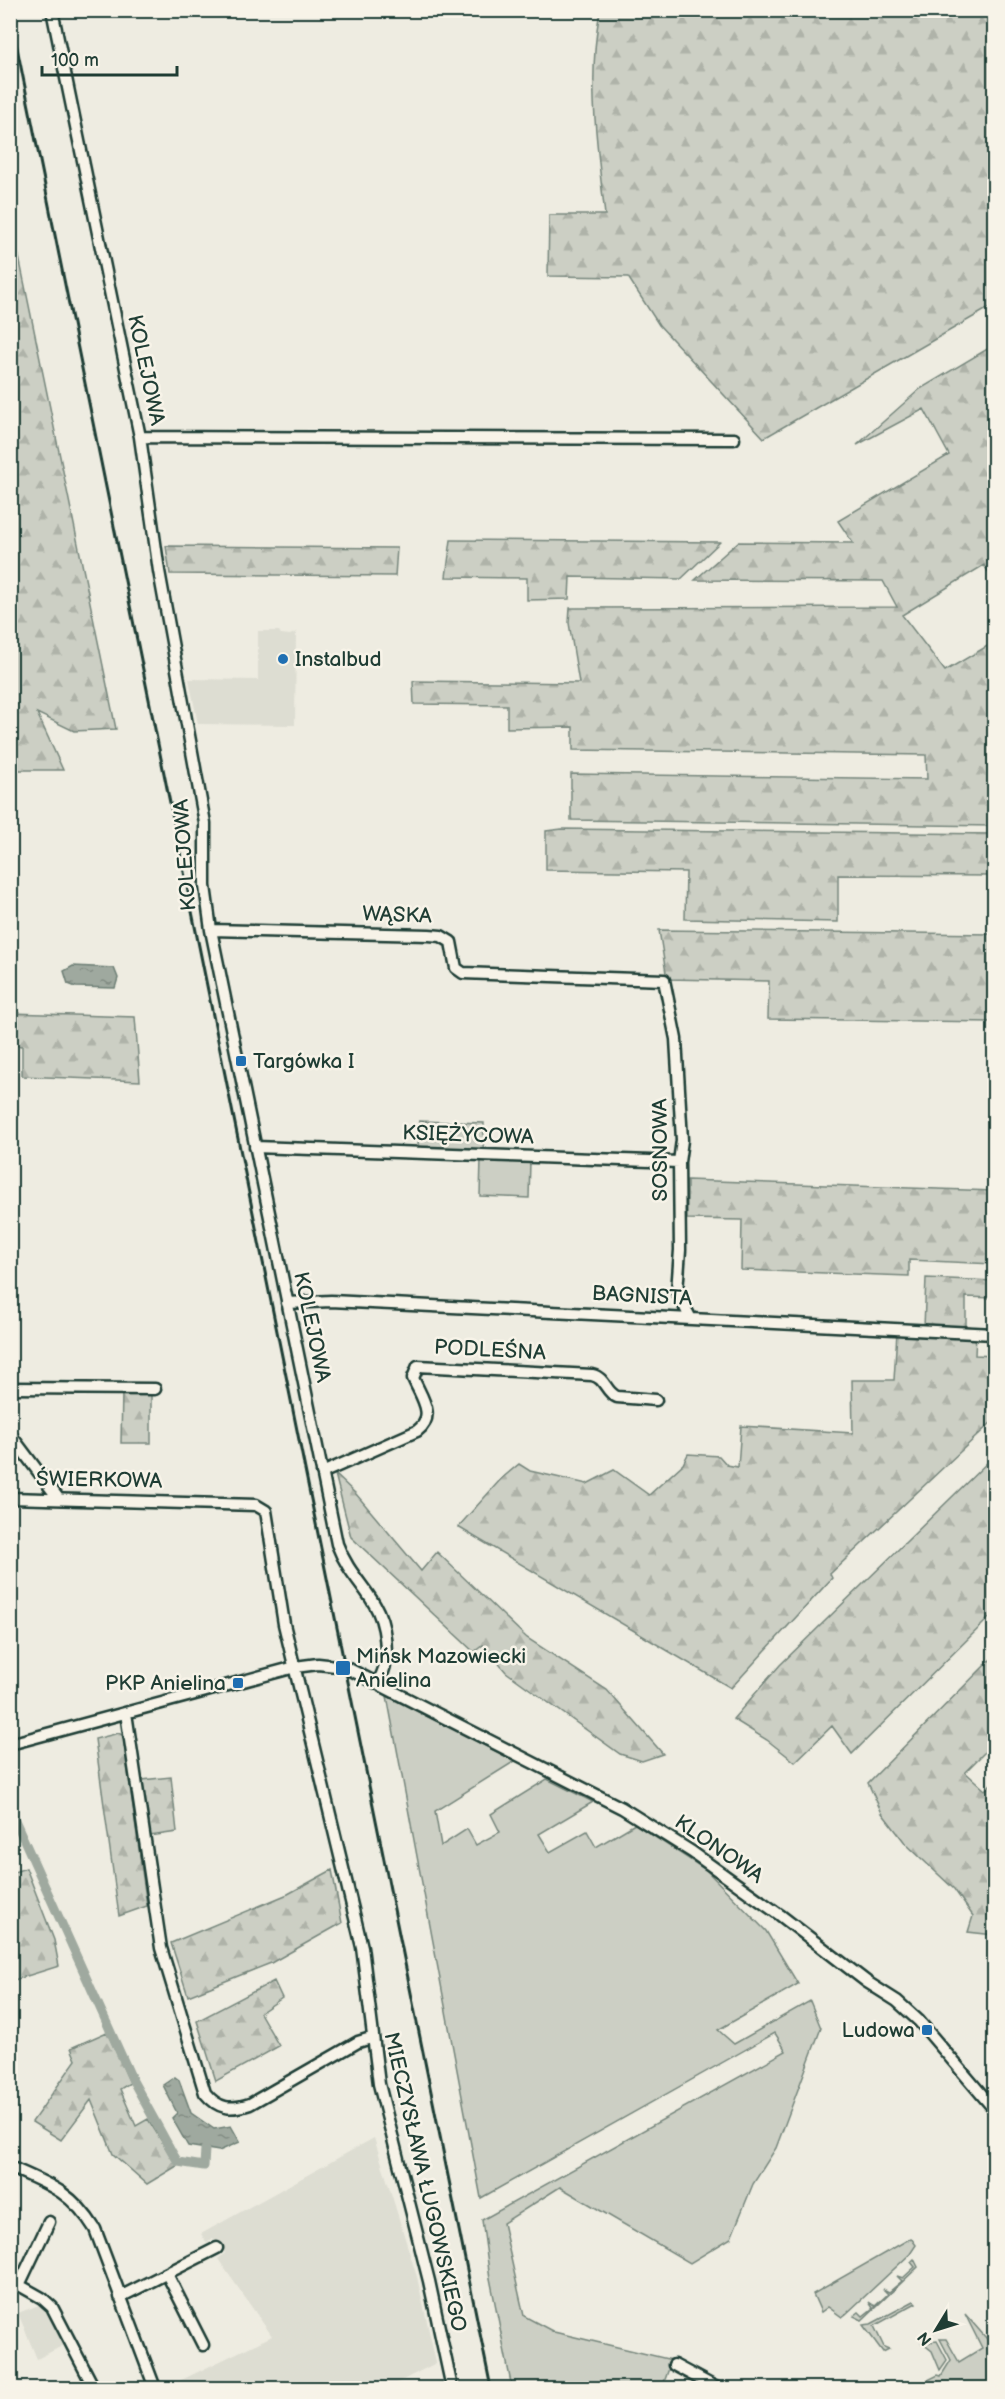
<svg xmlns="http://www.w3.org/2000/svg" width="1005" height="2399" viewBox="0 0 1005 2399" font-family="'Balsamiq Sans',sans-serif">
<defs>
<pattern id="forest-firs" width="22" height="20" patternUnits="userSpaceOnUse" patternTransform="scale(1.5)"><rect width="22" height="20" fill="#cccfc4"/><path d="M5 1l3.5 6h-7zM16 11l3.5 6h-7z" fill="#afb3a9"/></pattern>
<pattern id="water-ripples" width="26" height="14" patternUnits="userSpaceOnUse" patternTransform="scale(1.5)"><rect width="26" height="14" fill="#9fa99f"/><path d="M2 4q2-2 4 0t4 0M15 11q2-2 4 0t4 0" fill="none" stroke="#818b82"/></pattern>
</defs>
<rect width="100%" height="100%" fill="#eeece1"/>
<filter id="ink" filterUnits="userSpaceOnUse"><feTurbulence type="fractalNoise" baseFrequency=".0167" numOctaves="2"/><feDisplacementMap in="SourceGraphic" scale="12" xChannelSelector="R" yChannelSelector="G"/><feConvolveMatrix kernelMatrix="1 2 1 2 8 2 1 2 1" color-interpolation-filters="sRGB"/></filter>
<g filter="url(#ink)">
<path fill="#ddddd2" d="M258,631H279L281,634L290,635L296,632L295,725L198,724L189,679L258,680Z
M374,2138L417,2277L436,2363L387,2388H165L272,2336L218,2259L225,2253L222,2248L217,2241L212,2239L207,2243L201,2234Z
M39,2305L48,2314L64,2345L37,2359L18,2313Z"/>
<path fill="#cccfc4" stroke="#76867c" stroke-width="1.5" d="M419,1121L484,1123L483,1151L418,1149Z
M481,1159L530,1161L529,1198L480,1196Z
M387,1696L515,1761L435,1811L441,1846L467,1829L476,1845L500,1832L491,1814L547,1779L593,1802L539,1834L550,1852L587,1831L596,1847L635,1824L706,1870L766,1931L798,1984L718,2030L734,2044L810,2001L821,2028L776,2148L753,2184L731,2238L690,2263L560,2187L503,2223L524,2316L554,2332L672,2360L662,2388H512L490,2278L482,2220L786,2051L775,2033L481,2198Z
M911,2238L916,2245L910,2254L846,2314L842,2317L828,2307L821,2312L813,2294Z
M914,2259L918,2267L862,2320L854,2316L859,2312L863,2316L873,2308L869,2302L875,2306L888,2294L883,2289L889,2292L902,2281L897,2276L903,2278L915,2267L911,2262Z
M914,2301L916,2303L874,2326L884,2347L889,2349L883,2352L863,2325L871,2324Z
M965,2314L994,2347V2380L980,2388H912L938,2375L941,2376L951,2360L940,2339H946L959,2362L982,2348Z
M937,2341L947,2360L940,2370L932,2351L922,2343Z"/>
<path fill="url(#forest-firs)" stroke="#76867c" stroke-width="1.5" d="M600,11H994V305L764,438L659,325L628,277L548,276L549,215H605C597,145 587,81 600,11Z
M11,218L116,729L74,731L37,713L63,770H11Z
M994,345V581L984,565L902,615L945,671L994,642V826L571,820V774L927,779L926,755L573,750V727L507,728V705L414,704L413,681L579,683L569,623L570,608L897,607L883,581L695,580L738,542L853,543L838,521L949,455L924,409L857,445L920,389Z
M451,540H452L720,542L681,579L570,577L569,599L527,600V578L446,577Z
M166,546L397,548L395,576L170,574Z
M562,829L994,834V876L838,875V922L685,919L686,872L546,870V831Z
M659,930L994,934V1022L768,1019L769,981L667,979Z
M11,1013L135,1017L140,1081L22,1076V1046L11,1045Z
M687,1180L994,1191V1264L909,1260V1276L741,1270L742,1220L687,1219Z
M926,1278L994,1281V1298L966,1297V1329L924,1327Z
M897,1332L976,1335L975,1355L994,1356V1420L830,1574L832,1578L731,1688L458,1527L501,1479L519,1464L530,1471L587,1484L614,1470L649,1495L683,1464L688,1454L719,1456L727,1465L738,1467L741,1426L853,1433L852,1380H894Z
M122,1392L151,1393V1443H121Z
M994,1456V1613L852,1754L832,1726L795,1762L767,1740L733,1719L780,1665Z
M335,1474L356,1494L421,1571L437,1552L527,1638L607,1690L663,1754L642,1761L620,1754L506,1672L483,1645L474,1652L351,1537Z
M994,1656V1743L965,1772L985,1790L994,1781V1935L968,1932L973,1916L954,1889L906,1844L882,1813L868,1783Z
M119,1733L123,1736L147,1906L119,1916L95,1739Z
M171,1777L177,1832L150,1836L142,1780Z
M26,1868L54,1940L59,1966L11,1981V1873Z
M332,1870L342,1923L271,1963L188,1996L171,1943L288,1894Z
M274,1981L282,1998L260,2013L279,2046L216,2081L197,2021Z
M107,2032L130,2083L120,2089L136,2126L148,2119L177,2166L147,2184L113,2154L91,2100L61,2140L32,2122L76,2060L71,2048Z"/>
<path fill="url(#water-ripples)" stroke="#6c7e74" stroke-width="1.5" d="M73,966L114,968L118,978L115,988L76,987L68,984L64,971Z
M175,2077L179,2080L191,2113L214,2129L231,2126L240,2142L219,2151L188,2146L172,2118L177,2113L163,2085Z"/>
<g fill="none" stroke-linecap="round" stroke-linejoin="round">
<path stroke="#6c7e74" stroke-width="3" d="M437,2387V2388"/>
<path stroke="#9fa99f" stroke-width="9" d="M10,1809L133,2081L172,2152L178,2162L204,2166L205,2149"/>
<g stroke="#1f3d34" stroke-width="15">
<path id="minor" d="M52,10L140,437L159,571L205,823V886L211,930L337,1544C354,1589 385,1595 386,1651C386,1663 385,1672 377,1682
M140,437L734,439
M211,930L429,935L441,936L451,942L456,968L463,973L664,980L676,1039L682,1140L679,1162L680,1250L677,1292L690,1317
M255,1147L679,1162
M287,1303L331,1301L994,1334
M10,1388L155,1389
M10,1434L58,1498
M322,1473L417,1431C437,1416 421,1397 413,1378L418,1366L592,1375C606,1378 605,1392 617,1397L656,1400
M10,1498L256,1505L266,1511L284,1624L362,1947L379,2084L429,2281L452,2388
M126,1713L161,1948L205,2093C219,2110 231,2110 250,2104L358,2042L371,2038
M10,1744L295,1667L318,1664L345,1667L622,1808L692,1852L780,1915L867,1982L897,2001L919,2021L994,2109
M10,2167C49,2184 72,2192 95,2229L155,2388
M167,2274L203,2345
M10,2280L42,2298L52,2307L94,2388
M19,2285L49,2222
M120,2297L217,2248
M674,2365L717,2388"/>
</g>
<use href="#minor" stroke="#f7f3e8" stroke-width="10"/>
<path stroke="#1f3d34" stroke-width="3" d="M10,13L491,2388"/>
</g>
</g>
<g fill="#1f6fb2" stroke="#f7f3e8" stroke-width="2">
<circle cx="283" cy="659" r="6"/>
<rect x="235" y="1055" width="12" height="12" rx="3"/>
<rect x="335" y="1660" width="16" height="16" rx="3"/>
<rect x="232" y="1677" width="12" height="12" rx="3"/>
<rect x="921" y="2024" width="12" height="12" rx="3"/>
</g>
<g text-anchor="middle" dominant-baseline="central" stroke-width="5" stroke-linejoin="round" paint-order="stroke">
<g font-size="21" fill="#1f3d34" stroke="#f7f3e8">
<text transform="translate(146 370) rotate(78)">KOLEJOWA</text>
<text transform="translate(185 855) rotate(-94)">KOLEJOWA</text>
<text transform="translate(397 915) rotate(2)">WĄSKA</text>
<text transform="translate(468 1135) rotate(2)">KSIĘŻYCOWA</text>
<text transform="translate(660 1150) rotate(-90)">SOSNOWA</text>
<text transform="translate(642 1296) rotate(3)">BAGNISTA</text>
<text transform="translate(312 1327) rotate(78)">KOLEJOWA</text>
<text transform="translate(490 1350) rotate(3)">PODLEŚNA</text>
<text transform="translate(99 1480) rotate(1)">ŚWIERKOWA</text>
<text transform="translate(719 1849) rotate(35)">KLONOWA</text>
<text transform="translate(425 2182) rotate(77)">MIECZYSŁAWA ŁUGOWSKIEGO</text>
</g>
<g font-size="21" fill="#1f3d34" stroke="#f7f3e8" text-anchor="start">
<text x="295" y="659">Instalbud</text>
<text x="253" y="1061">Targówka I</text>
<text x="356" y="1656">Mińsk Mazowiecki<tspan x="356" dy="24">Anielina</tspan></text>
<text x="226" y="1683" text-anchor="end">PKP Anielina</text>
<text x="915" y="2030" text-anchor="end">Ludowa</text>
</g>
</g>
<rect width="1005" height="2399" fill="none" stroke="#f7f3e8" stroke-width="36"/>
<rect x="18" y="18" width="969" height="2363" fill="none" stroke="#1f3d34" stroke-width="2" filter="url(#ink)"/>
<g transform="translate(936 2330) rotate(232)" stroke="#f7f3e8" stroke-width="4.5" paint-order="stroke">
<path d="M0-4.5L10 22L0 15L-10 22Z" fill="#1f3d34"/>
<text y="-9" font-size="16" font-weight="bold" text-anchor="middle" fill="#1f3d34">N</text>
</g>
<path d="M42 66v9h135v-9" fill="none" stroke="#1f3d34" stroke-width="3"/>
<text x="51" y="66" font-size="18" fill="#1f3d34" stroke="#f7f3e8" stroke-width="4.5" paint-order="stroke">100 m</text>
</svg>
